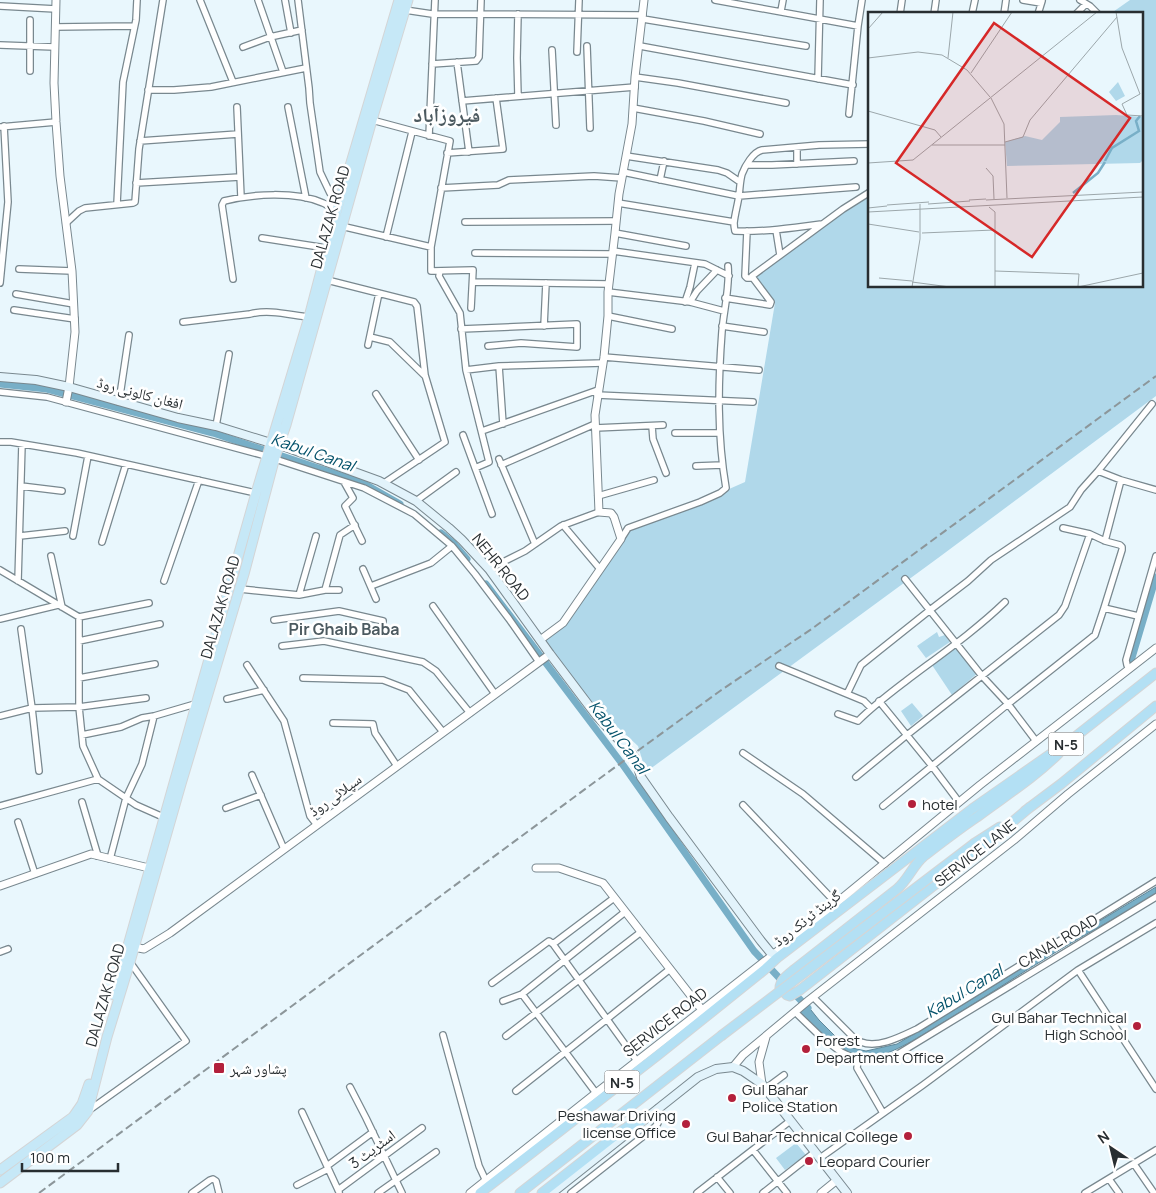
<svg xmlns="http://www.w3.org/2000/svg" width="1156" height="1193" viewBox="0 0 1156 1193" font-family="Manrope,'Noto Naskh Arabic',sans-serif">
<rect width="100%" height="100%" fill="#e9f7fd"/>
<path fill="#b0d8ea" d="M1130,0H1156V396L938,558L646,772L638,746L609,719L602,716L550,654L540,640L563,622L628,528L720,493L745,482L775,303L752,276L870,187V286H1142V14H1110Z
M937,632L939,637L945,635L950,642L926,658L917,646Z
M954,645L979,672L952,695L930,662Z
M912,703L923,716L911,726L901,711Z
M796,1143L806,1155L785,1170L776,1158Z"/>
<path fill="#78afc7" stroke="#60889a" d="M1156,887V895C1123,914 1089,932 1056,952C1018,975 981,1000 942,1023C917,1038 889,1058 859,1059L820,1033L799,1011L807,1005L819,1020L837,1038L852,1048L866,1051L897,1044L959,1007L1053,949Z"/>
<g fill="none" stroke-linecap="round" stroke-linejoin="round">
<path stroke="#78afc7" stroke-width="7" d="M0,384L47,389L213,433L363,483L400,504
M441,533L454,544L467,559
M486,584L623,765L754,951L784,983
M1131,661L1156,577
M792,991L808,1008"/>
<g stroke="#79888f" stroke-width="8">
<path id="minor" d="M200,0L233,82
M258,0L283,72
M285,0L291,33
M298,0L309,88L310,103L320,172L330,193L335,199L340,200
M715,0L858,26
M1023,0L1041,3
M1080,0L1090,6L1098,14
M0,6L56,9
M405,10L432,14L643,15
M781,11L783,0
M900,14L902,0
M934,14L936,0
M972,14L975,0
M1004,14L1006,0
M1038,14L1042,1
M1076,14L1086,4
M643,19L806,46
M55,27L134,26
M0,45L55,47
M587,46L590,128
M640,46L853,85
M243,47L270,37L302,30
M552,50L556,125
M577,52L579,0
M457,62L469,152
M432,64L476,61L479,57L481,0
M30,71V20
M635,77L678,83L786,103
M818,79L820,0
M148,90H174L211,87L306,68
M518,96L517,58L518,14
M462,101L635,87
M237,107L241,197
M288,107L306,198
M633,108L704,121L760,134
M849,114L858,26L862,0
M372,120L450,141L431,247V271L473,270L471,308
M0,127L56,122
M429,136L435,0
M140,141L238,134
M797,147V164
M447,153L503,149L496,98
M626,156L718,170L727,173L740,182
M747,165H772L854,161
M623,172L739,196L856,187
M660,180L664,161
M136,183L240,177
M441,188L498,185L509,180L594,176L622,178
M618,203L734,222
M117,204L123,82L136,20L137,0
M465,222L616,221
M66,223L79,211L85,208L133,203L135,202L139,149L163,0
M822,224C793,228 765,232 735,231C734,227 734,227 734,223C735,213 738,204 739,195C740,188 740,181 742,174C745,166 753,152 762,150L819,145L870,144
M341,226L431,247
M776,230L780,255
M747,231L745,276L747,278H753
M615,233L686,246
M386,237L412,132
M262,238L326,248
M613,251L705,264L729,276
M475,253L612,254
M19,269L72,271
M440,271L439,276L460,313L466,370L489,462L475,468
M233,279L222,205L224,201C252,194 295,191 323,203C327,205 332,208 337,210
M327,280L414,302L417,306L425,375L445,442L384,483
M473,282L609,284
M0,283L8,202L4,126
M608,292L690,302L724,311
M16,294L74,304
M725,298L770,305L771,302L753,278L752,276L843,209L870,192
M685,302L690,287L695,263
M690,302L697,291L717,270
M14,310L75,319
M608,316L672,329
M183,322L250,314C269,309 290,315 309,317
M544,326L546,283
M722,326L764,332
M461,329L577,324V347L521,343L488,346
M370,337L390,342L425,376
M368,345L379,293
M604,357L759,370
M499,366L503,424
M466,370L499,366L603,363
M0,392L47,397L266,456
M376,394L419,460
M597,395L753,402
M119,402L129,335
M216,426L229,354
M652,426L653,439L666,473
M595,428L663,425
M482,431L598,390
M675,433H719
M463,435L492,514
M0,442H11L77,453L256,493
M275,459L364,488L414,514L452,546L475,574L509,619L539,662
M499,459L535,544
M501,465L595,424
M696,466L722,465
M1098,471L1121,480L1156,490
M344,482L353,498L345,506L362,541
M21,486L62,491
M598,496L654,480
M416,501L456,472
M563,525L600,569
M1063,528L1090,534L1105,541L1120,545L1122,547V550L1104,608
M20,536L65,531
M73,536L88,456
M621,539L628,528L700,502L720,493L726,488C717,435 718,384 722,331C724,309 730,287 728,266
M1105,541L1121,480
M102,542L126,464
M51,556L62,607
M363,569L376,599
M489,569L525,551L561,526L599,512
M0,570L79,617V707L83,746L98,779L136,805L163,817
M905,579L982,676L1008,704L1036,741
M18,581L22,444
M164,581L199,480
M371,586L431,563L452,546
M240,589L299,595L325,590H339
M325,590L340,535L355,525
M299,595L316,536
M433,606L495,694
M79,617L149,603
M0,619L58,605
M274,620L339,611L383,621
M21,629L32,708L39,771
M79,641L160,624
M282,646L324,641L423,662L436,671L470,713
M247,665L284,721L310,816L317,825
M779,666L864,701L871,708
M1129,669L1127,665L1126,660L1156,556
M79,678L155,664
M303,678L383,680L409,690L443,732
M847,694L861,665L930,610L968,581L991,560L1070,507L1081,490L1098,471L1152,404
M227,699L264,690
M879,701L932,766L959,802
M838,714L858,721C873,706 889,694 906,681C939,656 975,631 1005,602
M0,716L32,708L79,707L146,698
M333,723L373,724L375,733L397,766
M82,735L121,727L142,718L154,716L195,704
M743,753L803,794L885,864
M252,775L284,849
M856,777L907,735L1059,615L1065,606L1090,534
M82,802L98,856
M743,805L836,903
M0,806L98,779
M883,806L1008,704L1095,635L1104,608L1138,616
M226,808L261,795
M18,822L35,874
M110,859L126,798L142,764L154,716
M553,944L614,898
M0,952L8,949
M1078,970L1156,1089
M492,983L549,941L553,944L637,1061
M522,994L596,1093
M813,997L854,1038C857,1040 859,1041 861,1042C878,1049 902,1036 917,1029L1156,881
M503,1001L522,994L625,912
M795,1012L821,1037L841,1052L858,1060H873L893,1057L1156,897
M443,1035L479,1166L486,1181
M506,1036L641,932
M858,1060L857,1068L883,1113
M350,1087L366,1118L402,1193
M765,1089L784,1075
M516,1091L607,1019L670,969
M88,1111L186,1041L130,962
M302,1112L339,1192
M753,1150L787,1193
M820,1158L923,1085L1078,970L1156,923
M1134,1164L1154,1193
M327,1166L373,1132
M717,1177L730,1193
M1109,1179L1119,1193
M297,1185L328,1169
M338,1190L422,1128
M192,1193L210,1180L213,1179L216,1181L219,1193
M378,1193L436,1152
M571,1193L655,1127L658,1123V1108
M697,1193L790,1121
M763,1193L815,1152
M1085,1193L1156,1150"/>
</g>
<g stroke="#79888f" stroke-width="9">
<path id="tertiary" d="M56,0L54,83L56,122L60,176L72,271L75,332L69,387L66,402
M540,640L563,623L621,539L614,517L611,513L599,512L595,415L604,357L608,316V292L615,233L619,194L632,124L635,77L644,0
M536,868H559L603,883L702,1010
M0,886L91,854L149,868
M133,947L144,949L170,933L550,654
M733,1067L743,1055L809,1000L1014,840L1068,794L1156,724
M762,1084L759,1062L766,1037
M470,1193L596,1093L774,954L980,785L1156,648
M821,1193L837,1180"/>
</g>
<g stroke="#79888f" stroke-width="10">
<path id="secondary" d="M0,377L36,380L69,387L178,418L216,426L271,443
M280,445L379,481L416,501L449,528L462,540L489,569L550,654L596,715L632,754L635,758L641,777L669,817L761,941L770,952L774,954
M552,1193L698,1077L716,1069L733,1067L743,1071L762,1084L847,1193"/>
</g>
<g stroke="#d4d5d6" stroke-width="11">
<path id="primary" d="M114,995L256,493L309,317L337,210L399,0
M0,1170L73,1117L82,1104L89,1084
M0,1183L77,1125L88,1111L107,1037L130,962L181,784L244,574L275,457L286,425L372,120L408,0"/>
</g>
<g stroke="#d4d5d6" stroke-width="11">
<path id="trunk" d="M1030,807L978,851L800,990L790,996L787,995L780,988C780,980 789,974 795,969L897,889C908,880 913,865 924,856C941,843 959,829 977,817C1005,796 1034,778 1059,753
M1025,811L1061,784L1156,706
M975,843L1000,827
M480,1193L658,1055L764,970L777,958L972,809L1075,737L1156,673
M520,1193L721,1036
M542,1193L621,1131L632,1124L642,1121"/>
</g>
<use href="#minor" stroke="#fff" stroke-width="5.5"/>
<use href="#tertiary" stroke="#fff" stroke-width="7"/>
<use href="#secondary" stroke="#e2f3fb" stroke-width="8"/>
<use href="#primary" stroke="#c6e8f7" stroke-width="9"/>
<use href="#trunk" stroke="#b3e0f4" stroke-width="9"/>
<path stroke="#8c969a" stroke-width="2" stroke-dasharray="8 4" stroke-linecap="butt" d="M39,1193L592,784L720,691L813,628L1156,376"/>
<g stroke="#d4d5d6" stroke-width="11" stroke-linecap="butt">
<path id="trunk-bridge" d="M721,1036L975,843"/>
</g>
<use href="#trunk-bridge" stroke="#b3e0f4" stroke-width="9"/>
</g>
<g fill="#b3203b" stroke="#fff" stroke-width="2">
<circle cx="912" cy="804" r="5"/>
<circle cx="1137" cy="1026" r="5"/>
<circle cx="806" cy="1049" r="5"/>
<rect x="213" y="1062" width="12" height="12" rx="2.5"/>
<circle cx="732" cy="1098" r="5"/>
<circle cx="686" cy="1124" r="5"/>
<circle cx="908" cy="1136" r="5"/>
<circle cx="809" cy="1161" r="5"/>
</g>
<g text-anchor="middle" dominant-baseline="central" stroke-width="5" stroke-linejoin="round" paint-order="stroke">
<g fill="#fff" stroke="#686d6f" stroke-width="1">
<rect x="1048.5" y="732.5" width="35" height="23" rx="4"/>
<rect x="604.5" y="1070.5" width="35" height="23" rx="4"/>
</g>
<g font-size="14" font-weight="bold" fill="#282e31">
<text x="1066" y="744">N-5</text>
<text x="622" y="1082">N-5</text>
</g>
<g font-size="15" fill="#282e31" stroke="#fff">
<text transform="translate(330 217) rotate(-74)">DALAZAK ROAD</text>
<text transform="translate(140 393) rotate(15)">افغان کالونی روڈ</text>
<text transform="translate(501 567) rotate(51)">NEHR ROAD</text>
<text transform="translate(220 607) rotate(-74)">DALAZAK ROAD</text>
<text transform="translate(335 795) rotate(-36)">سپلائی روڈ</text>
<text transform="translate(975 853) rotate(-38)">SERVICE LANE</text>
<text transform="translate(807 918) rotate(-38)">گرینڈ ٹرنک روڈ</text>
<text transform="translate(1058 941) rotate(-31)">CANAL ROAD</text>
<text transform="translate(105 995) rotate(-74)">DALAZAK ROAD</text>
<text transform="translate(665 1022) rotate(-38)">SERVICE ROAD</text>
<text transform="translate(372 1149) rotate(-37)">اسٹریٹ 3</text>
</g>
<g font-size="15" fill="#282e31" stroke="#fff" text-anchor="start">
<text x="922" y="804">hotel</text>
<text x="1127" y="1017" text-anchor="end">Gul Bahar Technical<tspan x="1127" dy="17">High School</tspan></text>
<text x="816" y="1040">Forest<tspan x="816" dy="17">Department Office</tspan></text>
<text x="230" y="1068">پشاور شہر</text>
<text x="742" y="1089">Gul Bahar<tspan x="742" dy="17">Police Station</tspan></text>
<text x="676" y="1115" text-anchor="end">Peshawar Driving<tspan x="676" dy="17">license Office</tspan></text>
<text x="898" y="1136" text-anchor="end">Gul Bahar Technical College</text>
<text x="819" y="1161">Leopard Courier</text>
</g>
<g font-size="16" font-style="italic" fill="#03516a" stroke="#fff">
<text transform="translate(313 452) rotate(19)">Kabul Canal</text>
<text transform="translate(619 737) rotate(53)">Kabul Canal</text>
<text transform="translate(964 991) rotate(-31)">Kabul Canal</text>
</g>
<g font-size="16" font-weight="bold" fill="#4c5a60" stroke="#fff">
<text x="344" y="629">Pir Ghaib Baba</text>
</g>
<g font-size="20" font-weight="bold" fill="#4c5a60" stroke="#fff">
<text x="447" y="114">فیروزآباد</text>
</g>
</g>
<g transform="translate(868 12)">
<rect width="275" height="275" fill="#e9f7fd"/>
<path d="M250,70L257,84L248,89L241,80ZM248,103L275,105V148L272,151L139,154L137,130L157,124L174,128L192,110V105Z" fill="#b0d8ea"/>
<path fill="none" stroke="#78afc7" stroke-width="2.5" d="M237,149L244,136L271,119L268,109L272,104M205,181L230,161L237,150"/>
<path fill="none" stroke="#9ca7ab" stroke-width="1" d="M248,0L254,36L272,82L254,92L259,103L275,104M0,17L15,0M0,46L50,40L74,43L99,58L122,85M80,46L85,0M103,61L144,0M123,86L136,112L139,186M0,99L67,118L73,125M137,130L155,125L162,108L249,5M64,133H137M0,151L45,148L229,0M118,156L125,164L126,187M101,188L118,187M118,188L275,180M60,192L102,189M19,193L61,190M121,195L127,200V275M0,196L19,194M0,200L275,185M0,212L51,220M54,221L126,218M127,259L211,262L210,274M11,266L44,269M44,270L82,275M44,275L52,227V192M210,275L275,261"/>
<path fill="#d62828" fill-opacity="0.15" stroke="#d62828" stroke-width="2.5" d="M126,11L262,106L164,245L28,151Z"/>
<rect width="275" height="275" fill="none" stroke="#282e31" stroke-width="2.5"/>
</g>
<g transform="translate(1111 1148) rotate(325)" stroke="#ffffff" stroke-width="4" paint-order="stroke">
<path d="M0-4L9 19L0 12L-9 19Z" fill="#282e31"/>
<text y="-8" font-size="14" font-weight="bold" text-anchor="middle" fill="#282e31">N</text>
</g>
<path d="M22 1163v8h96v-8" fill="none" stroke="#282e31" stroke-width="2.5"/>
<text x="30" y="1163" font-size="15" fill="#282e31" stroke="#ffffff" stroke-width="4" paint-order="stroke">100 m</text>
</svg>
